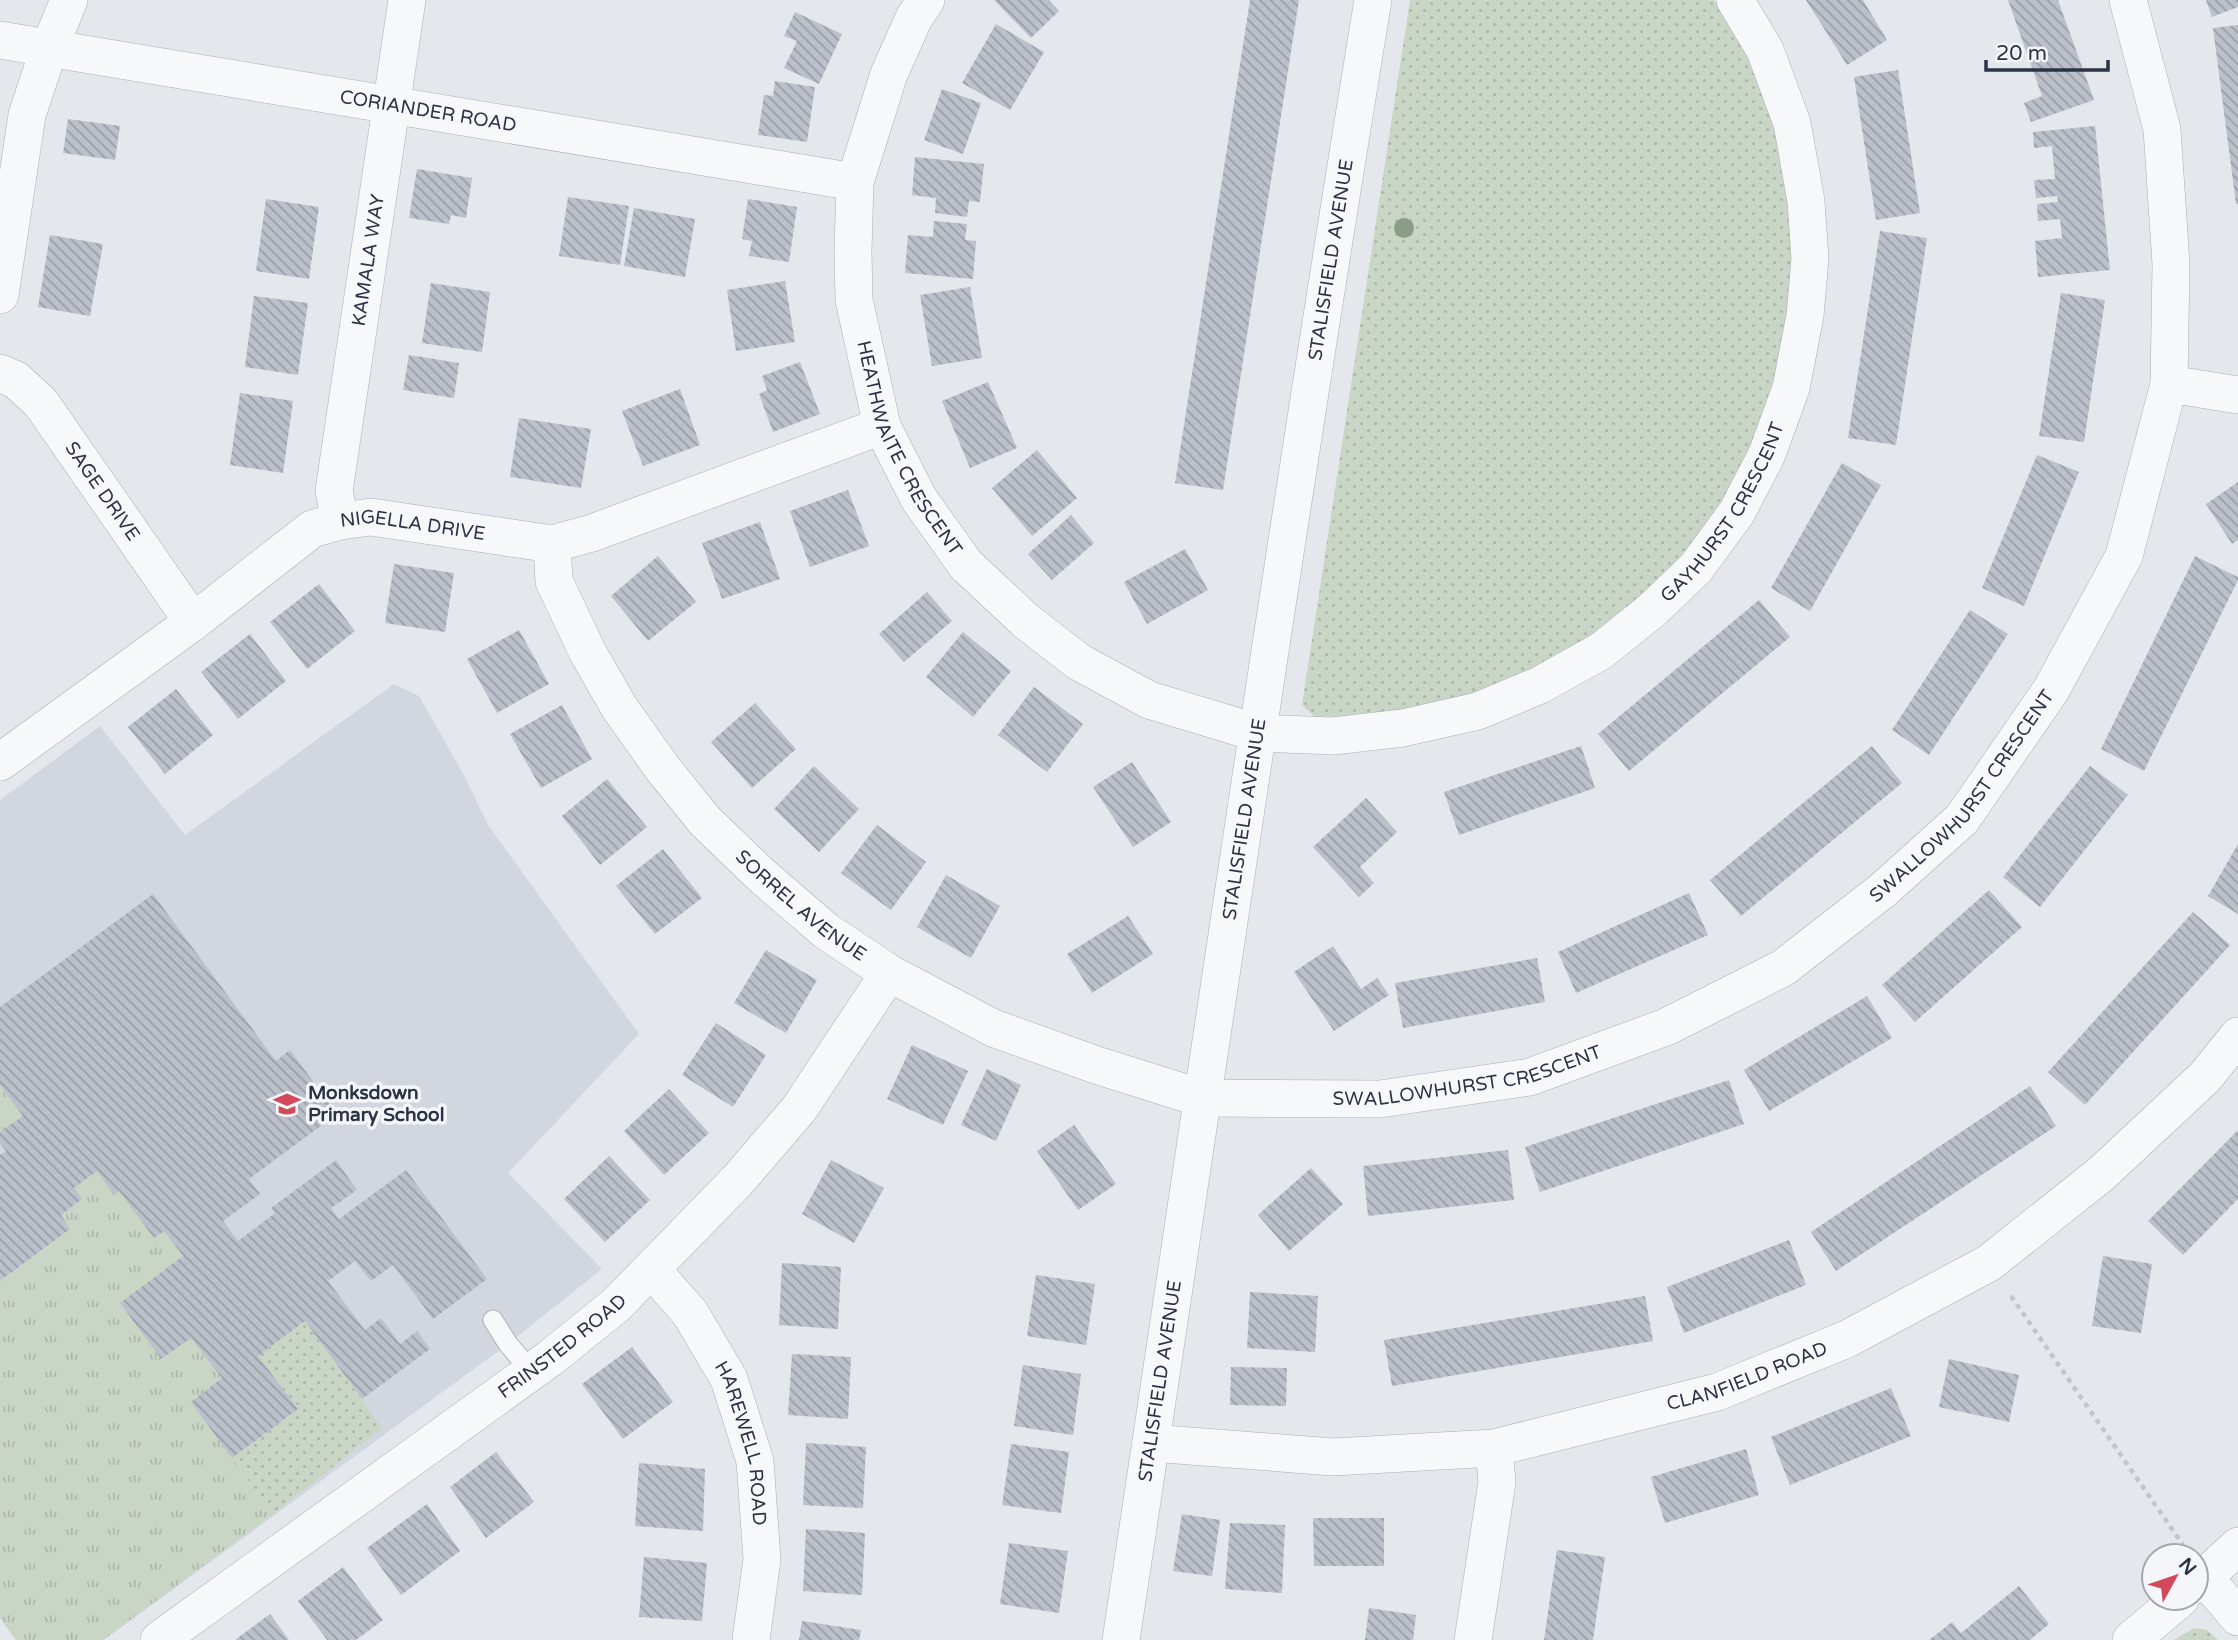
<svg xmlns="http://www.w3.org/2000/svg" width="2238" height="1640" viewBox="0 0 2238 1640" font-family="'Varela Round',sans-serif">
<defs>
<pattern id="grass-dots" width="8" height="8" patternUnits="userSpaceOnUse" patternTransform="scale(1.75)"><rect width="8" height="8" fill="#c9d6c5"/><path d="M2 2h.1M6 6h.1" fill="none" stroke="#adb8ab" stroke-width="1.8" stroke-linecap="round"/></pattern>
<pattern id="park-tufts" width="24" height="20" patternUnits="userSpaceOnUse" patternTransform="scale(1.75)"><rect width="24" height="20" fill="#c9d6c5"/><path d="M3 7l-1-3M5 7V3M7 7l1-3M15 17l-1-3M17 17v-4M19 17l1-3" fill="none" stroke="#adb8ab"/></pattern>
<pattern id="building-back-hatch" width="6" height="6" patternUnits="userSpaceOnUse" patternTransform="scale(1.75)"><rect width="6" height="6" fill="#bbc0ca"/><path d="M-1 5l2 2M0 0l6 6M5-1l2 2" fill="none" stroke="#989da6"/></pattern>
</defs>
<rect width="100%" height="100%" fill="#e4e7ec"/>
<path fill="#d2d6de" d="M394,684L419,696L465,777L488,825L639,1034L508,1173L602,1269L508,1344L104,1640H17L0,1617V800L100,726L185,835Z"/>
<path fill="url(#grass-dots)" d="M1410,0H1714C1765,71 1789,157 1791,244C1792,296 1788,351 1771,401C1723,536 1621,639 1487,690C1432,711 1373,716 1315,717L1302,705Z
M305,1321L382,1428L273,1514L232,1458L298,1409L258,1356Z
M2194,1628L2207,1630L2218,1640H2174Z"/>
<path fill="url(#park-tufts)" d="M0,1085L23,1116L0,1132Z
M97,1171L115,1194L119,1191L154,1238L164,1231L183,1256L120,1304L161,1359L191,1338L222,1378L191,1402L273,1514L103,1640H16L0,1618V1282L70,1229L61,1215L82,1199L74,1188Z"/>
<path fill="url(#building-back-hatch)" d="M994,0H1049L1059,11L1031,38Z
M1250,0H1299L1223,490L1175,483Z
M1806,0H1863L1887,40L1847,65Z
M2008,0H2058L2094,100L2031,122L2024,103L2042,96Z
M2206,0H2238V7L2212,17Z
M795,12L842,34L819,84L784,68L797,41L784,36Z
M996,24L1044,52L1010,110L962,83Z
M2238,25V204H2236L2213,28Z
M1898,70L1920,213L1876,220L1854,77Z
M775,81L815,87L807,142L758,135L764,95L773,96Z
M942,89L981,103L963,154L924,140Z
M68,119L120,126L115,160L63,153Z
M2095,126L2110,270L2038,277L2035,241L2062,238L2060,219L2038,221L2037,204L2058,202L2057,196L2036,198L2034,180L2055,179L2052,146L2034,148L2033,132Z
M915,157L984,164L980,202L969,201L967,217L935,213L936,198L912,195Z
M417,169L472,178L466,218L451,215L449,224L409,218Z
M568,197L629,206L620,265L559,256Z
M266,199L319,207L309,279L256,271Z
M748,199L797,207L789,262L749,256L752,241L742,239Z
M634,208L695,219L685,277L624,266Z
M934,221L967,224L965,240L976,241L973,279L905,273L908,235L933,237Z
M1880,231L1927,238L1896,445L1848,438Z
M50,235L103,244L90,316L38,307Z
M785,281L795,342L736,351L727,290Z
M431,283L490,292L482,352L422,343Z
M970,287L982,358L932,366L920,295Z
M2061,293L2105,300L2084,442L2039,436Z
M254,296L308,303L298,375L245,367Z
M409,355L459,363L454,398L403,390Z
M800,362L820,414L773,432L759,394L767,390L762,376Z
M988,382L1017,448L970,468L942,401Z
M680,389L700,445L643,466L622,411Z
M240,393L293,401L283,473L230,465Z
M519,418L591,429L581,488L510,477Z
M1037,450L1077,498L1032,536L992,488Z
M2037,455L2079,472L2024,606L1982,588Z
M1842,463L1881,485L1810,611L1771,588Z
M2238,482V540L2232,544L2206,504Z
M848,490L869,546L810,567L790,511Z
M1071,515L1094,543L1052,580L1028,554Z
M760,522L780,579L722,599L702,543Z
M1185,549L1208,590L1147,624L1124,582Z
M658,556L696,602L648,641L611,596Z
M2195,556L2238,577V580L2144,771L2101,749Z
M394,564L454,573L445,632L385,623Z
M319,584L355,631L307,669L270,622Z
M927,592L952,621L904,662L879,634Z
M1759,600L1790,637L1629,771L1598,734Z
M1970,610L2008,634L1929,755L1892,730Z
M519,630L549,684L497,713L467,659Z
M963,632L1011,671L973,717L926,677Z
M250,634L286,681L238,719L201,672Z
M1034,687L1083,724L1047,772L998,735Z
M176,689L213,735L165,774L128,727Z
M755,703L796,749L752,788L711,742Z
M562,705L592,759L541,788L510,734Z
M1581,746L1595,788L1459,835L1444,792Z
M1872,746L1902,783L1741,916L1710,880Z
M1132,762L1171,822L1133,847L1093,787Z
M814,766L859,809L819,852L774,809Z
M2090,766L2128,795L2040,907L2003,877Z
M607,779L647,827L600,865L562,816Z
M1366,798L1397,832L1360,867L1374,883L1359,897L1313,847Z
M877,825L926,862L891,910L841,873Z
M2238,844V914L2208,896Z
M663,849L702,898L655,934L616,886Z
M946,875L1000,906L971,958L917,927Z
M1989,890L2022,927L1915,1022L1882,985Z
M1689,893L1708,935L1576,993L1558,952Z
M153,894L276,1061L290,1050L337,1114L249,1179L260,1194L223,1221L238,1241L275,1213L271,1208L336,1160L357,1190L331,1208L339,1219L406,1170L487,1279L433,1319L393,1265L371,1281L355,1261L328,1281L365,1330L381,1318L400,1344L417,1331L430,1349L362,1399L305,1321L258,1356L298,1409L232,1458L191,1402L222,1378L191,1338L161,1359L120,1303L183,1256L164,1231L154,1238L119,1191L114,1195L97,1171L74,1188L82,1199L61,1215L70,1229L0,1281V1155L6,1151L0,1143V1132L23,1116L0,1085V1007Z
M2193,912L2230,945L2085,1105L2048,1072Z
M1128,916L1153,954L1092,993L1067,954Z
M1333,946L1361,989L1377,978L1389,995L1334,1031L1294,972Z
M766,950L817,980L786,1033L734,1003Z
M1537,958L1545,1002L1403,1028L1395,983Z
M1867,996L1892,1038L1769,1111L1744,1070Z
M716,1023L766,1055L733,1107L682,1075Z
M912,1045L968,1071L943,1125L887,1099Z
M987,1069L1021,1085L996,1141L961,1125Z
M1729,1080L1744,1124L1540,1192L1525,1147Z
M2030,1086L2056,1126L1836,1271L1811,1232Z
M669,1089L709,1133L664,1175L624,1131Z
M1074,1125L1116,1184L1078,1210L1037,1151Z
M2238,1130V1199L2183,1255L2148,1221Z
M1508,1150L1514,1200L1368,1216L1363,1166Z
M609,1156L650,1200L605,1242L564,1199Z
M831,1160L884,1188L854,1243L802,1214Z
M1311,1168L1343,1204L1289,1251L1258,1215Z
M1789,1240L1806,1285L1684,1333L1667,1287Z
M2103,1256L2152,1264L2141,1333L2092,1326Z
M782,1263L841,1267L838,1329L779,1325Z
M1036,1275L1095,1284L1086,1345L1027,1336Z
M1250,1292L1318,1296L1315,1352L1247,1348Z
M1645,1296L1653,1341L1392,1386L1384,1340Z
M632,1347L673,1402L623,1439L582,1384Z
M792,1354L851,1357L848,1419L788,1415Z
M1949,1359L2019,1375L2009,1422L1939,1407Z
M1023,1365L1081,1374L1073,1435L1014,1426Z
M1231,1367L1287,1368L1286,1406L1230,1405Z
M1891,1388L1911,1436L1790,1485L1771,1437Z
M806,1443L866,1447L863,1508L803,1505Z
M1011,1444L1069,1452L1061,1513L1002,1505Z
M1746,1449L1759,1495L1665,1523L1651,1477Z
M496,1452L534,1502L486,1538L450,1487Z
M639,1463L705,1469L703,1531L635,1526Z
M427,1504L460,1551L401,1595L367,1548Z
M1182,1514L1220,1520L1212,1576L1173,1571Z
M1313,1518H1384V1566H1314Z
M1230,1523L1285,1525L1282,1593L1225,1589Z
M806,1529L865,1533L862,1595L803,1591Z
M1009,1543L1068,1551L1059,1613L1000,1604Z
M1557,1550L1605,1557L1593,1640H1544Z
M644,1557L707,1563L702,1621L639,1617Z
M343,1567L383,1620L356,1640H327L298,1601Z
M2019,1586L2049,1624L2030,1640H1929L1952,1622L1961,1633Z
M1369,1608L1416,1615L1413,1640H1365Z
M270,1614L289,1640H235L247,1631Z
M802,1621L861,1630L859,1640H799Z"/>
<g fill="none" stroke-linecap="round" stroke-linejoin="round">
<g stroke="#a9aeb7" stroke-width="21">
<path id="lane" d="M493,1320L508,1344L531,1371"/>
</g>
<g stroke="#a9aeb7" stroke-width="38">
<g id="street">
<path id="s1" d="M926,0L914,18L889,74L855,182L853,251L854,300L882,426L919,499L966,565L1026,621L1079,662L1149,700L1258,733L1333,736L1403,728L1478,711L1540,685L1601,651L1651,611L1696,568L1737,512L1767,454L1791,388L1805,316L1810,259L1806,201L1792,123L1765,50L1735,0"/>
<path id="s2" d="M0,40L855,182"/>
<path d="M0,295L27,115L49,49L69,0"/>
<path id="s3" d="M0,373L16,380L41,403L193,622"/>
<path d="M2169,384L2238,395"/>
<path id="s4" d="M340,521L334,491L407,0"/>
<path id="s5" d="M552,544L554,581L587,651L619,707L663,769L705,821L760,874L826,931L889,973L993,1028L1096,1065L1201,1098L1380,1099L1530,1077L1666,1027L1783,968L1883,890L1962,819L2051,690L2124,556L2169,384L2171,264L2162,129L2128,0"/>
<path id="s6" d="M0,762L193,622L312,529L340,521L371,517L552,544L592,533L882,426"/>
<path id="s7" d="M652,1270L690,1313L729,1379L755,1461L762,1559L751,1640"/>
<path id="s8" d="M1151,1443L1333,1457L1494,1448L1717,1392L1847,1339L1989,1263L2101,1174L2205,1077L2238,1036"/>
<path d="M2205,1578L2238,1617"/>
<path d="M2196,1585L2238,1546"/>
<path id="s9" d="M159,1640L549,1359L616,1305L737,1181L799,1109L889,973"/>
<path id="s10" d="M1121,1640C1204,1093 1283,546 1373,0"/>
<path d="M1473,1640L1497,1482L1494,1448"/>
<path d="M2131,1640L2181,1598"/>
</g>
</g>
<path stroke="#c2c5cb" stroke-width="4.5" stroke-dasharray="5 5" stroke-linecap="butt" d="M2011,1296L2183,1545"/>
<use href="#lane" stroke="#f7f8fa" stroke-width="19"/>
<use href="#street" stroke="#f7f8fa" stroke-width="37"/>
</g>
<circle fill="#899d89" cx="1404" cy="228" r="10"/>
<defs>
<g id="school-bare" transform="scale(2.1)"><path d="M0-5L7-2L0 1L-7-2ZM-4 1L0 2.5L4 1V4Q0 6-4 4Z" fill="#d1495b" stroke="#f4f6f9" stroke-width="2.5" paint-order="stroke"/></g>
</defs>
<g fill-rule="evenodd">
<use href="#school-bare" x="287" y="1104"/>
</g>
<g text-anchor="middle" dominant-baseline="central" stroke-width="7" stroke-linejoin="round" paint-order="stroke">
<g font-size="19" fill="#2b3445" stroke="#f4f6f9">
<text stroke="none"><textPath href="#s2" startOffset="434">CORIANDER ROAD</textPath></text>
<text stroke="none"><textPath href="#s10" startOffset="1396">STALISFIELD AVENUE</textPath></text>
<text stroke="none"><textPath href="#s4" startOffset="264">KAMALA WAY</textPath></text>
<text stroke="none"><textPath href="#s1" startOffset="474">HEATHWAITE CRESCENT</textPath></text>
<text stroke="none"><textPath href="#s3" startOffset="159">SAGE DRIVE</textPath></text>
<text stroke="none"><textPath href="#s1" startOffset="1496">GAYHURST CRESCENT</textPath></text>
<text stroke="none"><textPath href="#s6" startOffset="492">NIGELLA DRIVE</textPath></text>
<text stroke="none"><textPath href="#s5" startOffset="1755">SWALLOWHURST CRESCENT</textPath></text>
<text stroke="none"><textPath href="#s10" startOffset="830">STALISFIELD AVENUE</textPath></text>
<text stroke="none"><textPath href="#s5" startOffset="450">SORREL AVENUE</textPath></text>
<text stroke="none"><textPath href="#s5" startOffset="1167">SWALLOWHURST CRESCENT</textPath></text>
<text stroke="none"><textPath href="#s9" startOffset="499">FRINSTED ROAD</textPath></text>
<text stroke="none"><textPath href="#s8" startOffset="607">CLANFIELD ROAD</textPath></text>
<text stroke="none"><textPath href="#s10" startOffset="262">STALISFIELD AVENUE</textPath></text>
<text stroke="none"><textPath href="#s7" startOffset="200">HAREWELL ROAD</textPath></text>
</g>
<g font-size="19" font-weight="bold" fill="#2b3445" stroke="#f4f6f9" text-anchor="start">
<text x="308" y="1093">Monksdown<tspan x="308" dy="22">Primary School</tspan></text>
</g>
</g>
<g transform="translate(2175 1577) rotate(50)"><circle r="33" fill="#f4f6f9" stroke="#a4a8b1" stroke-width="2"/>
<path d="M0-5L12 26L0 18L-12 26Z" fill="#d1495b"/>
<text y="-10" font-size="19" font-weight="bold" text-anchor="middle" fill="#2b3445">N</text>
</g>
<path d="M1986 60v10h122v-10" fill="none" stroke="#2b3445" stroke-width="3.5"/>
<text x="1996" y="60" font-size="21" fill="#2b3445" stroke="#f4f6f9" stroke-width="5" paint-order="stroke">20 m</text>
</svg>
